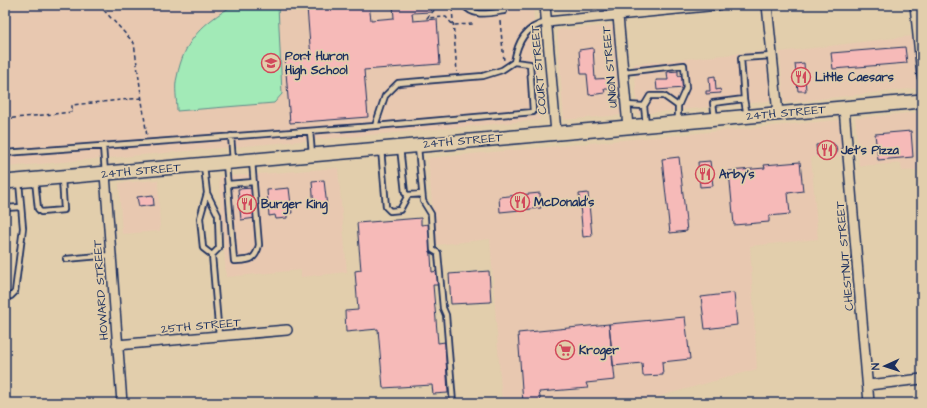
<svg xmlns="http://www.w3.org/2000/svg" width="927" height="408" viewBox="0 0 927 408" font-family="'Architects Daughter',sans-serif">
<rect width="100%" height="100%" fill="#e2ceac"/>
<filter id="ink" filterUnits="userSpaceOnUse"><feTurbulence type="fractalNoise" baseFrequency=".025" numOctaves="2"/><feDisplacementMap in="SourceGraphic" scale="8" xChannelSelector="R" yChannelSelector="G"/><feConvolveMatrix kernelMatrix="1 2 1 2 8 2 1 2 1" color-interpolation-filters="sRGB"/></filter>
<g filter="url(#ink)">
<path fill="#e8c8b0" d="M5,5H533L540,120L5,167Z
M614,25L621,115L564,120L557,30Z
M912,36L917,88L784,103L780,52Z
M765,51L771,101L638,114L634,64Z
M922,112V170L902,171L901,163L859,166L855,118Z
M839,120L843,156L811,157L818,239L750,246L757,369L636,403H502L490,239L436,245L428,158Z
M338,168L347,272L301,277V270L226,277L219,177Z
M158,180L160,231L122,234L119,183Z"/>
<path fill="#a2eab7" stroke="#5e8c8a" d="M234,5H278L282,94L274,103L177,111C177,100 174,87 177,77C184,40 203,23 234,5Z"/>
<path fill="#f6bab8" stroke="#1b2f5e" d="M338,5H369L371,20L394,18L393,5H430L431,12L412,13L413,21L437,19L440,64L364,70L368,117L290,123L285,59L311,58L307,7Z
M905,47L907,63L833,69L831,53Z
M593,48L595,79L612,78L613,89H604L605,93L589,95L587,74H581L579,50Z
M804,63L806,91H798L795,64Z
M678,71V76L684,75V88L657,90L656,80H668L667,72Z
M715,76L716,90L720,89L721,93L706,94V91H710L709,77Z
M911,131L913,157L878,160L875,134Z
M833,143L836,146L837,153L817,155L816,145Z
M679,157L687,231L670,233L662,159Z
M710,161L713,186L700,187L698,162Z
M800,162L803,191L788,193L790,214L769,216V222L734,225L729,171L765,168L764,165Z
M324,180L327,207L314,208L312,181Z
M253,188L256,218L241,220L238,189Z
M289,188L292,213H287V218L276,219L275,215L269,216L267,190Z
M540,193L541,208L500,212L499,197Z
M588,193L592,236L583,237L579,194Z
M153,195L154,205L139,207L137,197Z
M421,218V225L429,224L432,272L438,271L439,285H433L438,343L445,342L448,393L433,394L432,385L383,388L378,329L346,332L345,311L358,310L355,271L361,270L357,223Z
M489,271L491,302L451,304L449,274Z
M734,293L737,325L705,329L701,297Z
M685,317L690,359L662,362L663,375L643,376L642,363L613,366L609,324Z
M609,324L615,380L586,383L588,388L539,392L541,403H523L518,333Z"/>
<g fill="none" stroke-linecap="round" stroke-linejoin="round">
<g stroke="#1b2f5e" stroke-width="8">
<path id="lane" d="M464,5C474,18 490,13 504,11L503,5
M624,72L684,65L686,88L678,106V122
M744,99L741,58L772,56
M626,105L644,106L646,124
M644,106L650,96H664L678,106
M715,118L713,103L744,99L747,116
M375,126L385,96L398,83L483,76L502,70L514,62C518,41 525,27 547,22
M310,131L312,154
M231,136L233,161
M103,146L105,173
M400,147L405,193L408,195L422,194
M418,147L423,201L431,214L433,250L438,253L443,308L446,315L453,403
M381,149L386,207L390,211L400,210L408,195
M5,153L375,126L533,112L530,64L514,62
M226,163L234,261C248,260 255,262 259,245L252,161
M204,166L207,193L218,215L219,248L212,255L219,336
M35,180L38,209L41,212L64,210L62,178
M228,184L254,182
M207,193L200,218L203,248L212,255
M5,208L21,207
M66,259L111,255
M5,297L11,296L15,292L23,228L19,182"/>
</g>
<g stroke="#1b2f5e" stroke-width="12">
<path id="street" d="M545,5L556,133
M617,5L628,127
M767,5L778,114
M915,5L922,76
M547,22L718,5
M844,108L869,403
M105,174L122,403
M117,345L287,330
M868,385L922,379"/>
</g>
<g stroke="#1b2f5e" stroke-width="16">
<path id="secondary" d="M5,182L922,101"/>
</g>
<path stroke="#1b2f5e" stroke-width="1.5" stroke-dasharray="4 3" stroke-linecap="butt" d="M86,5L102,8L148,5
M99,5L134,43L147,137
M439,5L427,18L446,17L453,25L474,24
M452,8L457,72
M500,21L504,61
M5,119L72,112V105L141,98"/>
<use href="#lane" stroke="#e2ceac" stroke-width="4.5"/>
<use href="#street" stroke="#e2ceac" stroke-width="9"/>
<use href="#secondary" stroke="#e2ceac" stroke-width="13"/>
</g>
</g>
<defs>
<g id="school-ring" transform="scale(1)"><circle r="9.5" fill="#e2ceac" stroke="#d1495b" stroke-width="1.5"/><path d="M0-5L7-2L0 1L-7-2ZM-4 1L0 2.5L4 1V4Q0 6-4 4Z" fill="#d1495b"/></g>
<g id="restaurant-ring" transform="scale(1)"><circle r="9.5" fill="#e2ceac" stroke="#d1495b" stroke-width="1.5"/><path d="M-5-6h1v4h1v-4h1v4h1v-4h1v5L-1.5 .5V6h-2V.5L-5-1ZM5-6V6H3V1.5H1.5Q1.5-4 5-6Z" fill="#d1495b"/></g>
<g id="supermarket-ring" transform="scale(1)"><circle r="9.5" fill="#e2ceac" stroke="#d1495b" stroke-width="1.5"/><path d="M-6-5.5h2.5l.6 2H6L4.5 2H-2.5L-4.4-4H-6ZM-1.5 3.2a1.3 1.3 0 1 0 .1 0ZM3 3.2a1.3 1.3 0 1 0 .1 0Z" fill="#d1495b"/></g>
</defs>
<g fill-rule="evenodd">
<use href="#school-ring" x="271" y="63"/>
<use href="#restaurant-ring" x="801" y="77"/>
<use href="#restaurant-ring" x="827" y="150"/>
<use href="#restaurant-ring" x="705" y="174"/>
<use href="#restaurant-ring" x="520" y="202"/>
<use href="#restaurant-ring" x="247" y="204"/>
<use href="#supermarket-ring" x="565" y="350"/>
</g>
<g text-anchor="middle" dominant-baseline="central" stroke-width="3.5" stroke-linejoin="round" paint-order="stroke">
<g font-size="12" font-weight="bold" fill="#1b2f5e" stroke="#e2ceac" text-anchor="start">
<text x="285" y="56">Port Huron<tspan x="285" dy="14">High School</tspan></text>
<text x="815" y="77">Little Caesars</text>
<text x="841" y="150">Jet's Pizza</text>
<text x="719" y="174">Arby's</text>
<text x="534" y="202">McDonald's</text>
<text x="261" y="204">Burger King</text>
<text x="579" y="350">Kroger</text>
</g>
<g font-size="12" fill="#1b2f5e" stroke="#e2ceac">
<text transform="translate(610 67) rotate(-95)">UNION STREET</text>
<text transform="translate(539 70) rotate(-95)">COURT STREET</text>
<text transform="translate(786 113) rotate(-5)">24TH STREET</text>
<text transform="translate(463 141) rotate(-5)">24TH STREET</text>
<text transform="translate(141 171) rotate(-5)">24TH STREET</text>
<text transform="translate(845 256) rotate(-95)">CHESTNUT STREET</text>
<text transform="translate(101 290) rotate(-94)">HOWARD STREET</text>
<text transform="translate(201 326) rotate(-5)">25TH STREET</text>
</g>
</g>
<rect width="927" height="408" fill="none" stroke="#e2ceac" stroke-width="20"/>
<rect x="10" y="10" width="907" height="388" fill="none" stroke="#1b2f5e" stroke-width="1.5" filter="url(#ink)"/>
<g transform="translate(885 366) rotate(267)" stroke="#e2ceac" stroke-width="3" paint-order="stroke">
<path d="M0-3L7 15L0 10L-7 15Z" fill="#1b2f5e"/>
<text y="-6" font-size="11" font-weight="bold" text-anchor="middle" fill="#1b2f5e">N</text>
</g>
</svg>
